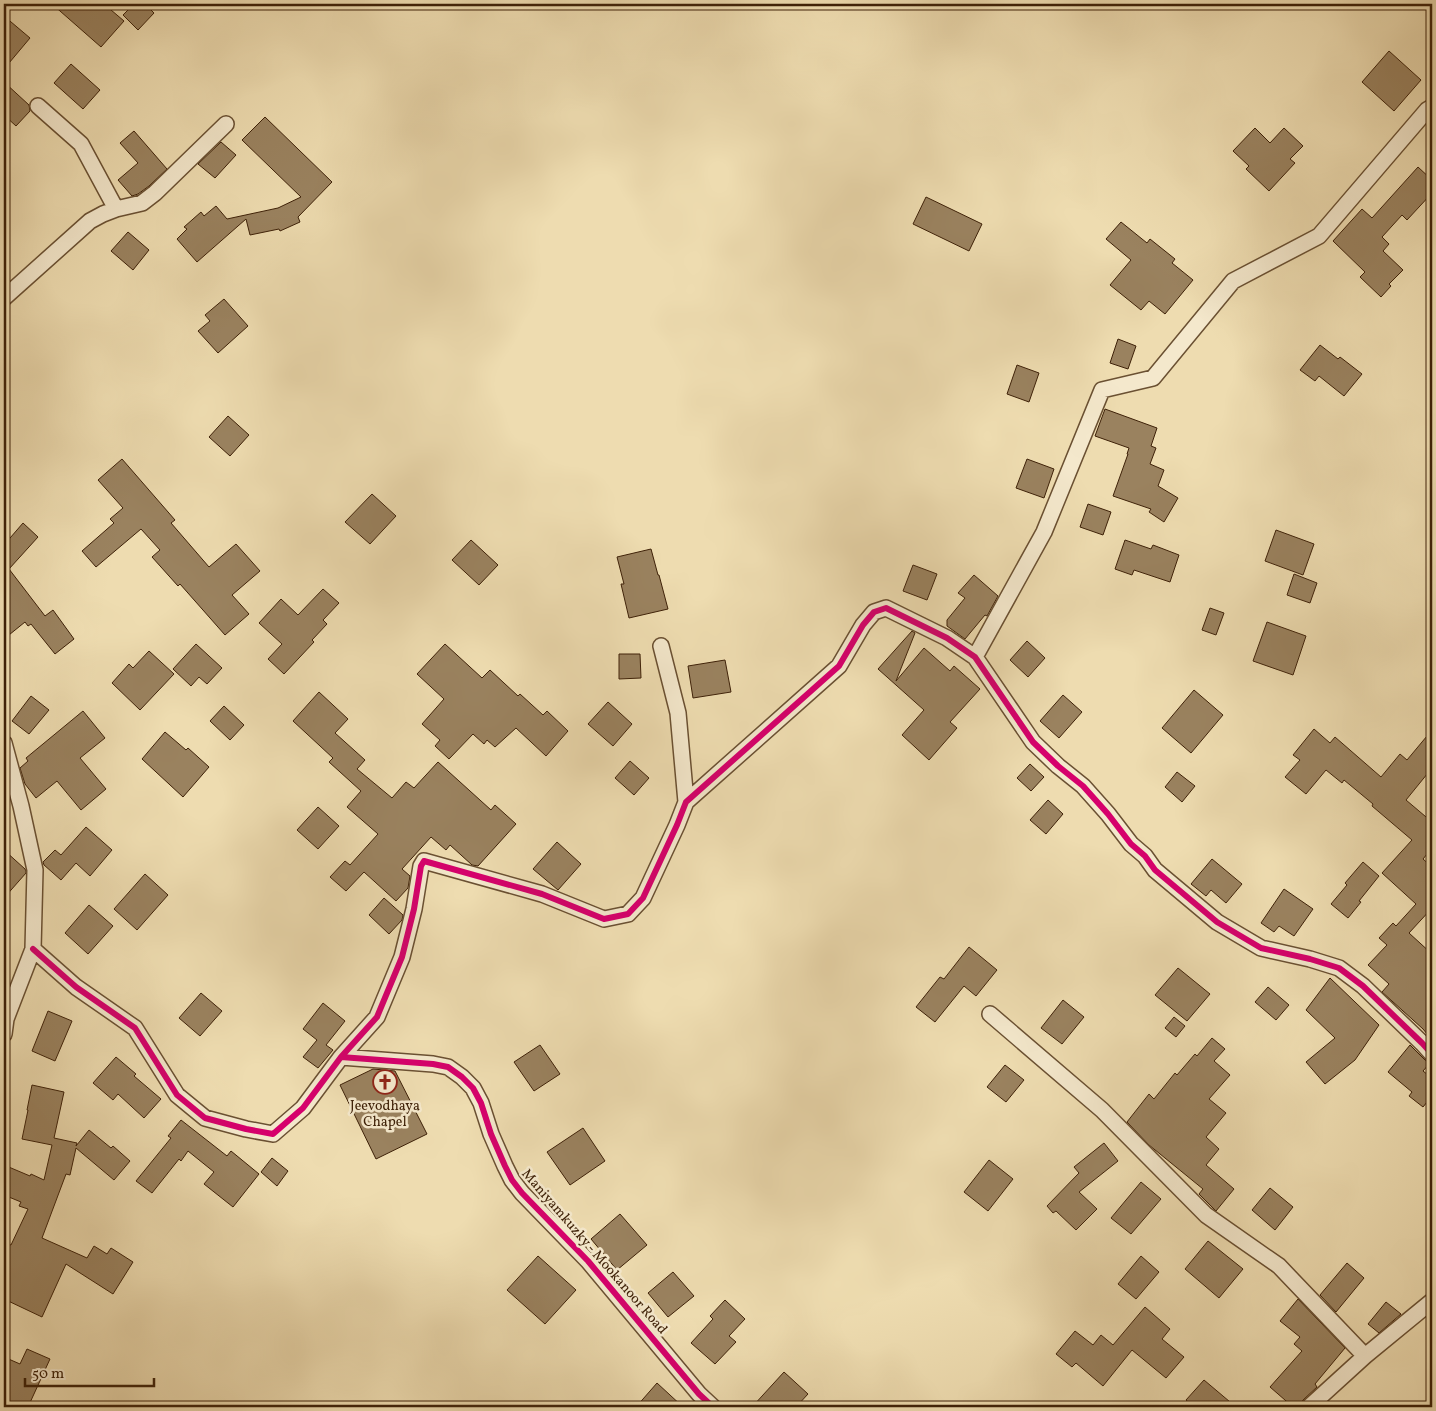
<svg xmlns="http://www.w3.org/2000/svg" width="1436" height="1411" viewBox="0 0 1436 1411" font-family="Vollkorn,serif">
<rect width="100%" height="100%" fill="#eedcb0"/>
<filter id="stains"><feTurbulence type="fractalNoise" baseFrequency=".004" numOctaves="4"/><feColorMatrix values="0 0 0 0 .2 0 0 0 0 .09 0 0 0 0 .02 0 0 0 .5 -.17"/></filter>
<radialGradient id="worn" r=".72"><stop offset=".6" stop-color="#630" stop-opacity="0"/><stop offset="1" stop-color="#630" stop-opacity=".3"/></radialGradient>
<path fill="#9a825f" stroke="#3e2108" d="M52,4H104L124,21L101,47Z
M134,4H145L154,13L138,30L123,15Z
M4,16L30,38L4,69Z
M1389,51L1421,80L1394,111L1362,82Z
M71,64L100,90L83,109L54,83Z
M4,82L29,105L30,111L16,126L4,115Z
M265,117L332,182L298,217L300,222L280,231L279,229L250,235L246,219L197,262L177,239L187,229L184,227L201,212L204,216L216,206L227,219L278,208L301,197L242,140Z
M1255,128L1270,143L1284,128L1303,146L1290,159L1295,163L1269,191L1246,169L1249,166L1233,151Z
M134,131L167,169L149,186L138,194L132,196L118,180L138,163L120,143Z
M221,142L236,155L215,178L198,164Z
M1418,167L1432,180V193L1407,220L1402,215L1382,237L1389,244L1383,251L1403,270L1389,284L1391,286L1381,297L1360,277L1365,272L1333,241L1362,209L1372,218Z
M926,197L982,224L969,251L913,224Z
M1121,222L1147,243L1150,239L1175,259L1172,263L1193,280L1165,314L1149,301L1141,310L1110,285L1131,260L1106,239Z
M128,232L149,250L133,270L111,251Z
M224,299L248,326L218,353L198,331L210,321L205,315Z
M1118,339L1136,346L1128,369L1110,363Z
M1320,345L1338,359L1340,357L1362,374L1344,396L1319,376L1315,381L1300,370Z
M1017,365L1039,373L1029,402L1007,394Z
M1105,409L1157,428L1151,446L1156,448L1150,464L1164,470L1158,486L1178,498L1164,522L1149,512L1151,509L1113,496L1128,454H1127L1129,448L1095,436Z
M228,416L249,435L230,456L209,437Z
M122,459L175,520L171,523L209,567L236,544L260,571L232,595L249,614L225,635L180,584L178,586L152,557L160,550L141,529L96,567L82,551L114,523L110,519L123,508L98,480Z
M1027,459L1054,469L1044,498L1016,488Z
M372,494L396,516L370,544L345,522Z
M1088,504L1111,512L1103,535L1080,527Z
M23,523L38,537L9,569L45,616L53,610L74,639L55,654L31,624L28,626L25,622L4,639V545Z
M1276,530L1314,544L1303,575L1265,561Z
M471,540L498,565L479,585L452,560Z
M1125,540L1151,549L1153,545L1179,555L1170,582L1134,570L1132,575L1115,569Z
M651,549L658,575H659L668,609L629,618L621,584H624L617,557Z
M913,565L937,574L927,600L903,591Z
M1294,574L1317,583L1310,603L1287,595Z
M974,575L998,596L987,616L985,615L965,639L947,626V620L965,598L958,593Z
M323,589L339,603L323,620L327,624L312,640L314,642L284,674L268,659L282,644L259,623L281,599L298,615Z
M1210,608L1224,613L1216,635L1202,630Z
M1267,622L1306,636L1293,675L1253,661Z
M912,631L915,633L896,681L924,648L950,671L954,666L980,689L950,722L957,728L929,760L902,735L924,710L878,669Z
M1027,641L1045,658L1028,677L1010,660Z
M196,644L222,668L207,684L199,677L191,686L173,669Z
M445,644L482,678L490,670L518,696L520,694L543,715L547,711L568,731L546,756L516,728L495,747L487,740L484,744L473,734L449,759L435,746L440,740L422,724L444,699L417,674Z
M149,651L174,674L140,710L112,683L129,664L133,668Z
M619,654H640L641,678L619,679Z
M725,660L731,692L693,698L688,666Z
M1194,690L1223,715L1191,753L1162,728Z
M319,692L348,719L335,733L365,760L357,769L392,798L406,782L414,788L438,762L491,810L495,805L516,824L478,866L472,865L450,845L446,850L431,837L402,869L410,876L408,888L396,901L364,872L346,891L330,877L345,861L350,865L378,834L347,807L361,791L329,762L333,758L293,721Z
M1063,695L1082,712L1059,738L1040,721Z
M31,696L49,710L29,734L12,721Z
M608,702L632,724L613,746L588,724Z
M224,706L244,725L230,740L210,721Z
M83,711L105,738L80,758L106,789L81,810L57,781L36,798L25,784L20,768L28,761L26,758Z
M1314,729L1330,743L1335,737L1381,777L1400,754L1407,760L1432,730V768L1406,800L1432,822V848L1423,859L1432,867V908L1409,933L1432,954V1040L1423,1029L1382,992L1389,984L1368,965L1387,945L1379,938L1393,923L1396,926L1416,904L1382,873L1412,840L1372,806L1373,804L1344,780L1342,783L1326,770L1306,794L1285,777L1300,760L1293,755Z
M165,732L186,750L188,748L209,767L183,797L142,759Z
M630,761L649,778L634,795L615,778Z
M1030,764L1044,777L1031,791L1017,778Z
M1177,772L1195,786L1182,802L1165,787Z
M1048,800L1063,814L1046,834L1030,820Z
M318,807L339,826L318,849L297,830Z
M86,827L112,850L90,876L76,863L61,880L44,865L43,862L55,850L61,855Z
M557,842L581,864L558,890L533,869Z
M4,850L25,869L26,871V873L4,898Z
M1212,859L1242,884L1226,903L1211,890L1206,896L1191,884Z
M1363,862L1379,876L1359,901L1361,902L1348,918L1331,904L1347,885L1345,883Z
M145,874L168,895L137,930L114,909Z
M1284,889L1313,909L1294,936L1279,926L1274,932L1261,923Z
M384,898L403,915L402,920L389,934L369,915Z
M89,905L113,926L88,954L65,933Z
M969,947L997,970L976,996L964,986L935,1022L916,1007L940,977L944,979Z
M1178,968L1210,994L1187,1021L1155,995Z
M1330,978L1379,1025L1355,1060L1325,1084L1306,1062L1335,1038L1306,1010Z
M1268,987L1289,1005L1276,1020L1255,1002Z
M201,993L222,1011L200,1036L179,1018Z
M1063,1000L1084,1017L1062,1044L1041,1028Z
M323,1003L345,1021L326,1045L333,1050L318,1068L303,1057L317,1040L303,1029Z
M48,1011L72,1021L55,1061L32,1051Z
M1174,1017L1185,1026L1176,1037L1165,1028Z
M1212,1038L1225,1049L1214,1061L1230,1075L1209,1099L1226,1113L1206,1137L1219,1149L1206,1165L1234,1189L1216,1211L1199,1194L1203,1189L1149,1145L1127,1122L1149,1094L1154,1099L1175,1073L1177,1075L1195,1054L1197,1056Z
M540,1045L560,1074L534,1091L514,1062Z
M1410,1045L1425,1060L1430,1063L1423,1071L1432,1078V1096L1423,1107L1409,1096L1412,1092L1388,1072Z
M116,1057L136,1074L134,1076L161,1099L144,1118L118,1094L113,1100L93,1083Z
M1005,1065L1024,1080L1006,1102L987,1087Z
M373,1069L395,1071L427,1134L376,1159L340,1085Z
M32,1085L64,1092L54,1138L77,1143L76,1146L89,1130L111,1148L113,1146L130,1161L114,1180L76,1148L70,1175L66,1174L42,1238L87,1258L94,1246L107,1254L111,1248L133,1262L113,1294L66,1264L42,1317L4,1299V1243L11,1245L28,1209L19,1206L21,1202L4,1195V1165L30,1176L31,1174L44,1180L52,1145L22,1139L28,1110H27Z
M181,1120L227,1156L231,1151L259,1174L233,1207L204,1184L214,1172L188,1151L181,1161L179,1159L152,1193L136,1181L171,1138L168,1136Z
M583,1128L605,1161L570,1185L547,1152Z
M1104,1143L1118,1161L1079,1192L1097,1209L1076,1230L1056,1211L1053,1213L1047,1206L1079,1173L1074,1167Z
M272,1158L288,1171L277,1186L261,1172Z
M989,1160L1013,1179L988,1211L964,1192Z
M1141,1182L1161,1199L1131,1234L1111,1218Z
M1270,1188L1293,1207L1275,1230L1252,1210Z
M620,1214L647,1245L617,1270L591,1239Z
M1208,1241L1243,1269L1219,1298L1185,1269Z
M538,1256L576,1290L545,1324L507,1290Z
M1141,1256L1159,1272L1136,1299L1118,1284Z
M1347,1263L1364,1278L1336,1312L1320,1295Z
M673,1272L694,1296L668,1317L648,1293Z
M1298,1299L1345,1348L1315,1384L1317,1387L1303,1400L1299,1407H1293L1270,1387L1302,1351L1294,1344L1300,1337L1280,1321Z
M725,1300L745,1319L729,1336L736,1342L715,1364L691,1343L713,1319L710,1316Z
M1386,1302L1401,1314L1379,1333L1368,1324Z
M1145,1307L1170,1329L1162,1339L1184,1357L1166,1378L1132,1350L1103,1386L1076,1363L1072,1367L1056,1354L1075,1331L1093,1345L1101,1335L1113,1345Z
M27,1349L50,1359L28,1407H4V1357L20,1364Z
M784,1372L808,1394L796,1407H752Z
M1204,1380L1236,1407H1194L1186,1400Z
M657,1383L683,1407H636Z"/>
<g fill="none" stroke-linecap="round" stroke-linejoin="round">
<g stroke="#6a5032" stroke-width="18">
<path id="minor" d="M38,106L81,144L116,209
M4,298L90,221L103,214L116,209L142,203L155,193L226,124
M661,646L678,713L686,802
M975,657L1044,532L1102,390L1153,378L1233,281L1319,236L1427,110L1432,107
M4,743L21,806L35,870L33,949L6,1019L4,1034
M33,949L76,987L135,1028L177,1095L205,1118L246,1129L273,1134L303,1108L341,1057L433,1064L448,1067L462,1077L473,1088L481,1103L491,1134L505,1166L512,1180L522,1193L588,1261L699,1394L713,1407
M990,1014L1102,1110L1206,1215L1279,1266L1365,1356
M341,1057L377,1017L402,957L414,909L421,866L424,861L542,894L604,919L628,914L643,898L677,825L686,802L839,666L863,625L874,612L886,608L947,638L975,657L1033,742L1058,766L1083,786L1108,814L1131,844L1145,856L1155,870L1217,922L1261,948L1310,959L1339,968L1363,986L1422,1043L1432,1054
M1309,1407L1365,1356L1432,1301"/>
</g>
<use href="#minor" stroke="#f4e8cc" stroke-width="15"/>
<g stroke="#f4e8cc" stroke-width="9">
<path id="cycleway" d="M33,949L76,987L135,1028L177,1095L205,1118L246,1129L273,1134L303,1108L341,1057L433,1064L448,1067L462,1077L473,1088L481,1103L491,1134L505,1166L512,1180L522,1193L588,1261L699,1394L713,1407
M341,1057L377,1017L402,957L414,909L421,866L424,861L542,894L604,919L628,914L643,898L677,825L686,802L839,666L863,625L874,612L886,608L947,638L975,657L1033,742L1058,766L1083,786L1108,814L1131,844L1145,856L1155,870L1217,922L1261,948L1310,959L1339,968L1363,986L1422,1043L1432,1054"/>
</g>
<use href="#cycleway" stroke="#d6006c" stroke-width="6"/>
</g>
<defs>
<g id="church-ring" transform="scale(1.25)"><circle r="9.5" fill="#f4e8cc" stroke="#8f2418" stroke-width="1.5"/><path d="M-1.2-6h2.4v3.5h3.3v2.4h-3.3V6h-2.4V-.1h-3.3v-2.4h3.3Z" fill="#8f2418"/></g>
</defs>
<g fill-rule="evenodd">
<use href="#church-ring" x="385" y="1082"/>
</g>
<g text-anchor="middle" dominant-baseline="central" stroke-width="5" stroke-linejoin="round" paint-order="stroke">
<g font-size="14" fill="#3e2108" stroke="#f4e8cc">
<text x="385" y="1106">Jeevodhaya<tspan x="385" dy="16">Chapel</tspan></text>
</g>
<g font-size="14" fill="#3e2108" stroke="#f4e8cc">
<text transform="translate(594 1252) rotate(49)">Maniyamkuzky - Mookanoor Road</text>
</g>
</g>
<rect width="1436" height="1411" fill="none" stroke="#eedcb0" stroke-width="20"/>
<rect x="5" y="5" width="1426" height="1401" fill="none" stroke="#3e2108" stroke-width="2.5"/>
<rect x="10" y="10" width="1416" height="1391" fill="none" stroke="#3e2108"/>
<path d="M25 1378v8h129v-8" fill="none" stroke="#3e2108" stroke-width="2.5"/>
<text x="32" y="1378" font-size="15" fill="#3e2108" stroke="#f4e8cc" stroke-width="4" paint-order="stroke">50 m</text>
<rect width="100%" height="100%" filter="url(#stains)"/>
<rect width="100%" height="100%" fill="url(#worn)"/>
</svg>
